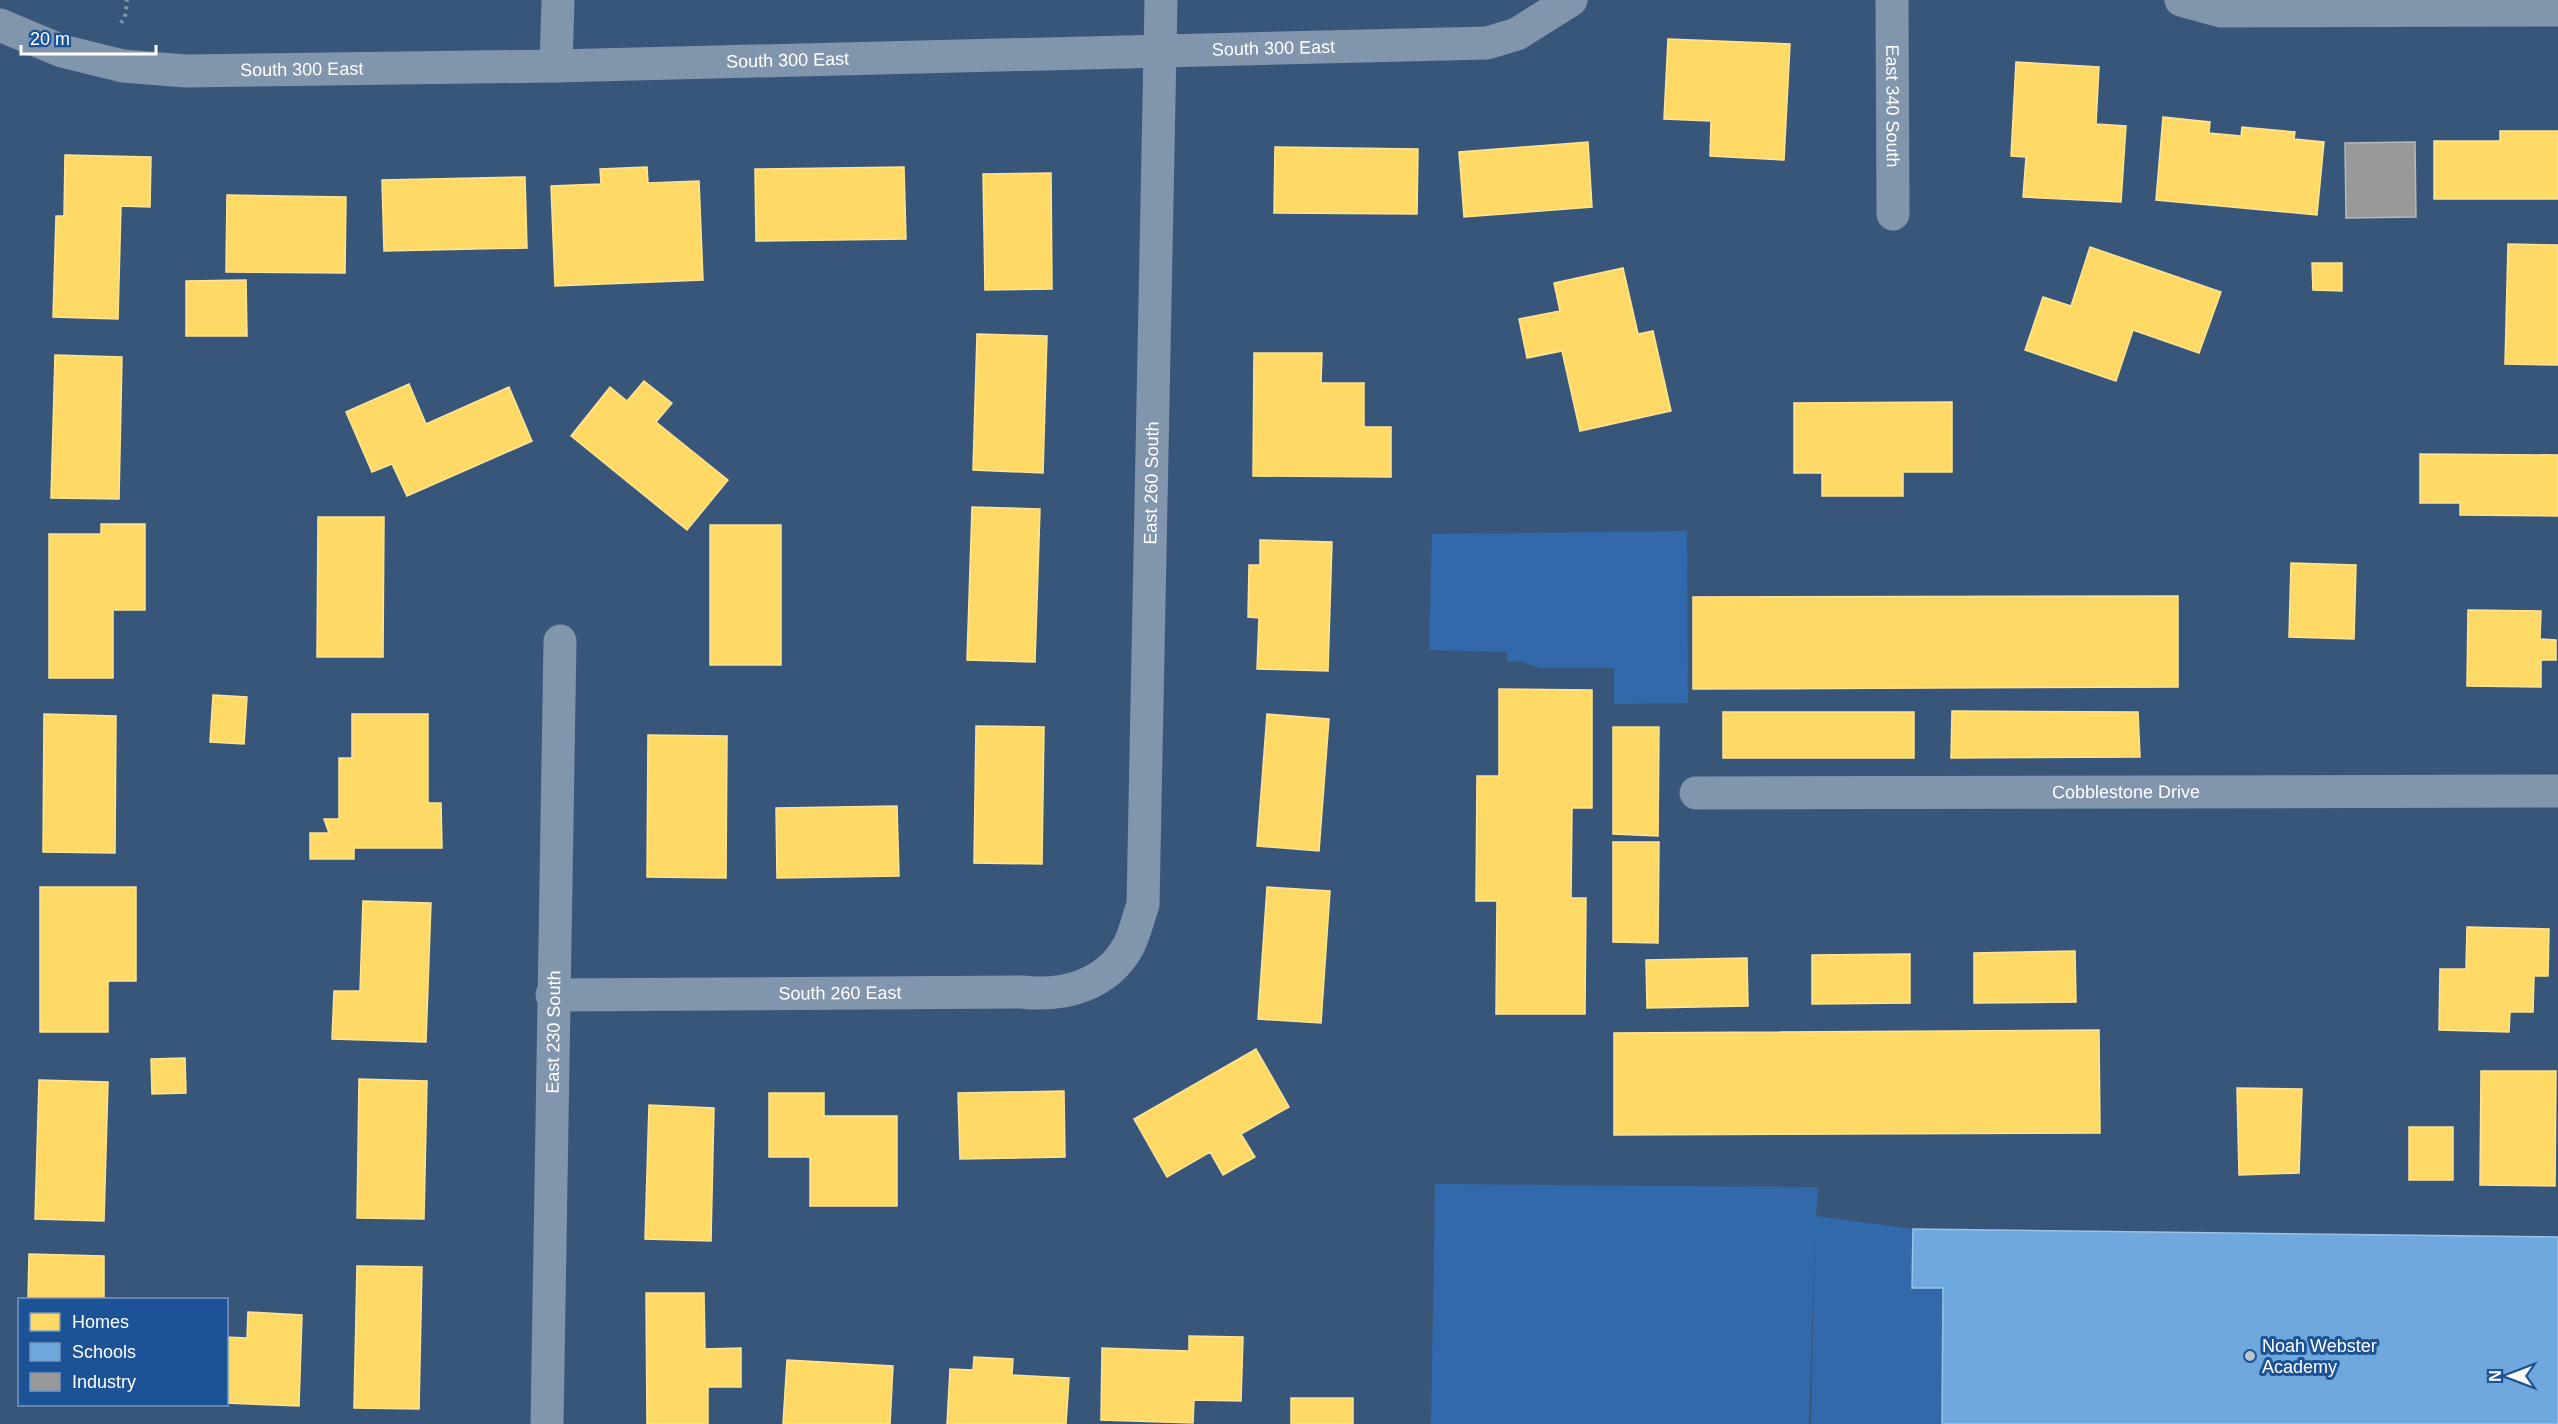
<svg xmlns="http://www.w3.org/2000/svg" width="2558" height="1424" viewBox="0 0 2558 1424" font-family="Helvetica,sans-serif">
<rect width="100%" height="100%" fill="#38567a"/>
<path fill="#3169ab" d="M1687,531L1688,703L1614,704V668H1540L1519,661L1507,662V652L1429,650L1432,534Z
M1435,1184L1818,1187L1816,1216L1913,1229L1912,1288H1943L1942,1424H1811L1815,1232L1809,1424H1431Z"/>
<path fill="#ffd966" stroke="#ffe494" stroke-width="1.5" d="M1668,39L1790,44L1784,160L1710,156L1711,121L1664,119Z
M2016,62L2099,67L2096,124L2126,126L2121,202L2023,197L2026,157L2011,156Z
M2163,117L2210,122L2209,133L2241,136L2242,127L2295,132L2294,139L2324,142L2317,215L2156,200Z
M2500,131H2558V199H2434V141H2500Z
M1588,142L1592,207L1464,217L1459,152Z
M1275,147L1418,149L1417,214L1274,213Z
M65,155L151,157L150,207L121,206L118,319L53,317L56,216H64Z
M647,167L648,183L699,181L703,280L555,286L551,186L601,184L600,169Z
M904,167L906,239L756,241L755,169Z
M1051,173L1052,289L985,290L983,174Z
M525,177L527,248L384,251L382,180Z
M227,195L346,197L345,273L226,272Z
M2508,244L2558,245V365L2505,364Z
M2090,247L2221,292L2199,353L2133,330L2116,381L2025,350L2043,297L2071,306Z
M2312,263H2342V291L2313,290Z
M1623,268L1638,334L1653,331L1671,411L1580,431L1562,351L1527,358L1519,319L1560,311L1554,283Z
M246,280L247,336H186V281Z
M977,334L1047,336L1043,473L973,470Z
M1254,353H1322L1321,383H1364V427H1391V477L1253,476Z
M55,355L122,357L119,499L51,498Z
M644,381L672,403L656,422L728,480L687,530L571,436L610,387L627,401Z
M409,384L426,424L509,387L532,441L407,496L392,464L372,472L346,412Z
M1952,402V472H1903V496H1822V473H1794V403Z
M2420,454L2558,455V516L2460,515V503H2420Z
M972,507L1040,509L1035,662L967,660Z
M318,517H384L383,657H317Z
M101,524H145V610H113V678H49V534H101Z
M710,525H781V665H710Z
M1260,540L1332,542L1328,671L1257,669L1259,618L1248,617L1249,565H1260Z
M2291,563L2356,565L2354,639L2289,637Z
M2178,596V687L1693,689V597Z
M2468,610L2541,611L2540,639L2556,640V660H2541V687L2467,686Z
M1499,689L1592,690V808H1572L1571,898H1586L1585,1014H1496L1497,901H1476L1477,776H1499Z
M213,695L247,697L244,744L210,742Z
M1952,711L2138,712L2140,757L1951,758Z
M1723,712H1914V758H1723Z
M44,714L116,716L115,853L43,852Z
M352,714H428V803H441L442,848H354V859H310V833H329L324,819H339V758H352Z
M1267,714L1329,719L1319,851L1257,846Z
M976,726L1044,727L1042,864L974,863Z
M1613,727H1659L1658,836L1613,834Z
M648,735L727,736L726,878L647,877Z
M897,806L899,876L777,878L776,808Z
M1613,842H1659L1658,943L1613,942Z
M40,887H136V981H108V1032H40Z
M1267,887L1330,891L1321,1023L1258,1019Z
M363,901L431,903L426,1042L332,1039L334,991H360Z
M2467,927L2549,929L2548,976H2534L2533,1012H2510L2509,1032L2439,1030L2440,969H2466Z
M2075,951L2076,1002L1974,1003V953Z
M1910,954V1003L1812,1004V955Z
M1747,958L1748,1006L1647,1008L1646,960Z
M2099,1030L2100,1133L1614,1135V1033Z
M1256,1049L1289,1107L1241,1134L1255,1157L1223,1175L1210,1152L1167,1177L1134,1119Z
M185,1058L186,1093L152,1094L151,1059Z
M2481,1071H2556L2555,1186L2480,1185Z
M359,1079L427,1081L424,1219L357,1218Z
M39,1080L108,1082L104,1221L35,1219Z
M2237,1088L2302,1089L2299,1173L2239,1175Z
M1064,1091L1065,1157L960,1159L958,1093Z
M769,1093H824V1116H897V1206H810V1157H769Z
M649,1105L714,1108L711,1241L645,1239Z
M2409,1127H2453V1180H2409Z
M29,1254L104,1256V1300H28Z
M357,1266L422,1267L419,1409L354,1408Z
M646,1293H704L705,1349L741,1348V1387H708V1424H647Z
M248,1312L302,1315L299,1406L226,1403V1337L247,1338Z
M1189,1336L1243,1337L1241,1401L1194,1400L1193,1423L1101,1420L1102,1348L1189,1351Z
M974,1357L1013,1359L1012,1375L1069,1378L1066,1424H947L950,1369L973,1370Z
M787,1360L893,1366L890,1424H783Z
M1291,1398H1353V1424H1291Z"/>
<path fill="#6fa8dc" stroke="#9ac2e6" stroke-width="1.5" d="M1913,1229L2558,1237V1424H1942L1943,1288H1912Z"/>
<path fill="#999" stroke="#b8b8b8" stroke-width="1.5" d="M2415,142L2416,217L2346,218L2345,143Z"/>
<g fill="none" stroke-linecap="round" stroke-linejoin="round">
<path stroke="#8195ad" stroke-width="4" stroke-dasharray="3 4.5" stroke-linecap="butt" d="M121,23L125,17L127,0"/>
<g stroke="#8195ad" stroke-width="33">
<path id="s1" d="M1892,0L1893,214"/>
<path d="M2181,0L2221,11L2558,10"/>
<path id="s2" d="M0,25L62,51L123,66L186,71L556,66L1487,43L1517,34L1571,0"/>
<path d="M556,66L558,0"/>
<path id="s3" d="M1696,793L2558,791"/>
<path id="s4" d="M552,995L1022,992C1064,997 1108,985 1129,945C1135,933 1138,918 1143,905L1161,0"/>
<path id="s5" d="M547,1424L560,641"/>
</g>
</g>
<circle fill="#b9c4d0" stroke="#1c5296" stroke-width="2" cx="2250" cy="1356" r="6"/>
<g text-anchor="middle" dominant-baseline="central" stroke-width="6" stroke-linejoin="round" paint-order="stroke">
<g font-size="18" fill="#fff" stroke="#1c5296">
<text stroke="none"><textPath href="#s2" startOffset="1281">South 300 East</textPath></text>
<text stroke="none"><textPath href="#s2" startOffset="795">South 300 East</textPath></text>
<text stroke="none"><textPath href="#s2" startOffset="309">South 300 East</textPath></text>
<text stroke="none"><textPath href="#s1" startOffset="106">East 340 South</textPath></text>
<text stroke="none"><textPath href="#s4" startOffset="1059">East 260 South</textPath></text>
<text stroke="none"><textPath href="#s3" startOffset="430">Cobblestone Drive</textPath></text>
<text stroke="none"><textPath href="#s4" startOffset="288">South 260 East</textPath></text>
<text stroke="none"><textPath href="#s5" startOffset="392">East 230 South</textPath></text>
</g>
<g font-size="18" fill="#fff" stroke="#1c5296" text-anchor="start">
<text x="2262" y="1346">Noah Webster<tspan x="2262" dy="21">Academy</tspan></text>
</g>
</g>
<rect x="18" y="1298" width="210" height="108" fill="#1c5296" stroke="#7797c0" stroke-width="1.5"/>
<rect x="30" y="1313" width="30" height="18" fill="#ffd966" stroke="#7797c0" stroke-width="1.5"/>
<text x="72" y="1328" font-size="18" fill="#ffffff">Homes</text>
<rect x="30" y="1343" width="30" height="18" fill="#6fa8dc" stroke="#7797c0" stroke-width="1.5"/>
<text x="72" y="1358" font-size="18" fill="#ffffff">Schools</text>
<rect x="30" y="1373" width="30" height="18" fill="#999999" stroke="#7797c0" stroke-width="1.5"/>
<text x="72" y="1388" font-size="18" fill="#ffffff">Industry</text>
<g transform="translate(2510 1376) rotate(270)" stroke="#1c5296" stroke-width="4.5" paint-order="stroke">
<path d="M0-4.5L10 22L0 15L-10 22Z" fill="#ffffff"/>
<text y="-9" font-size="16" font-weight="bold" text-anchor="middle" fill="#ffffff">N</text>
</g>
<path d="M21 45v9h135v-9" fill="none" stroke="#ffffff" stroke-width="3"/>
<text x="30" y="45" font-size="18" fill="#ffffff" stroke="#1c5296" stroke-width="4.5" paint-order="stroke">20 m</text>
</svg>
